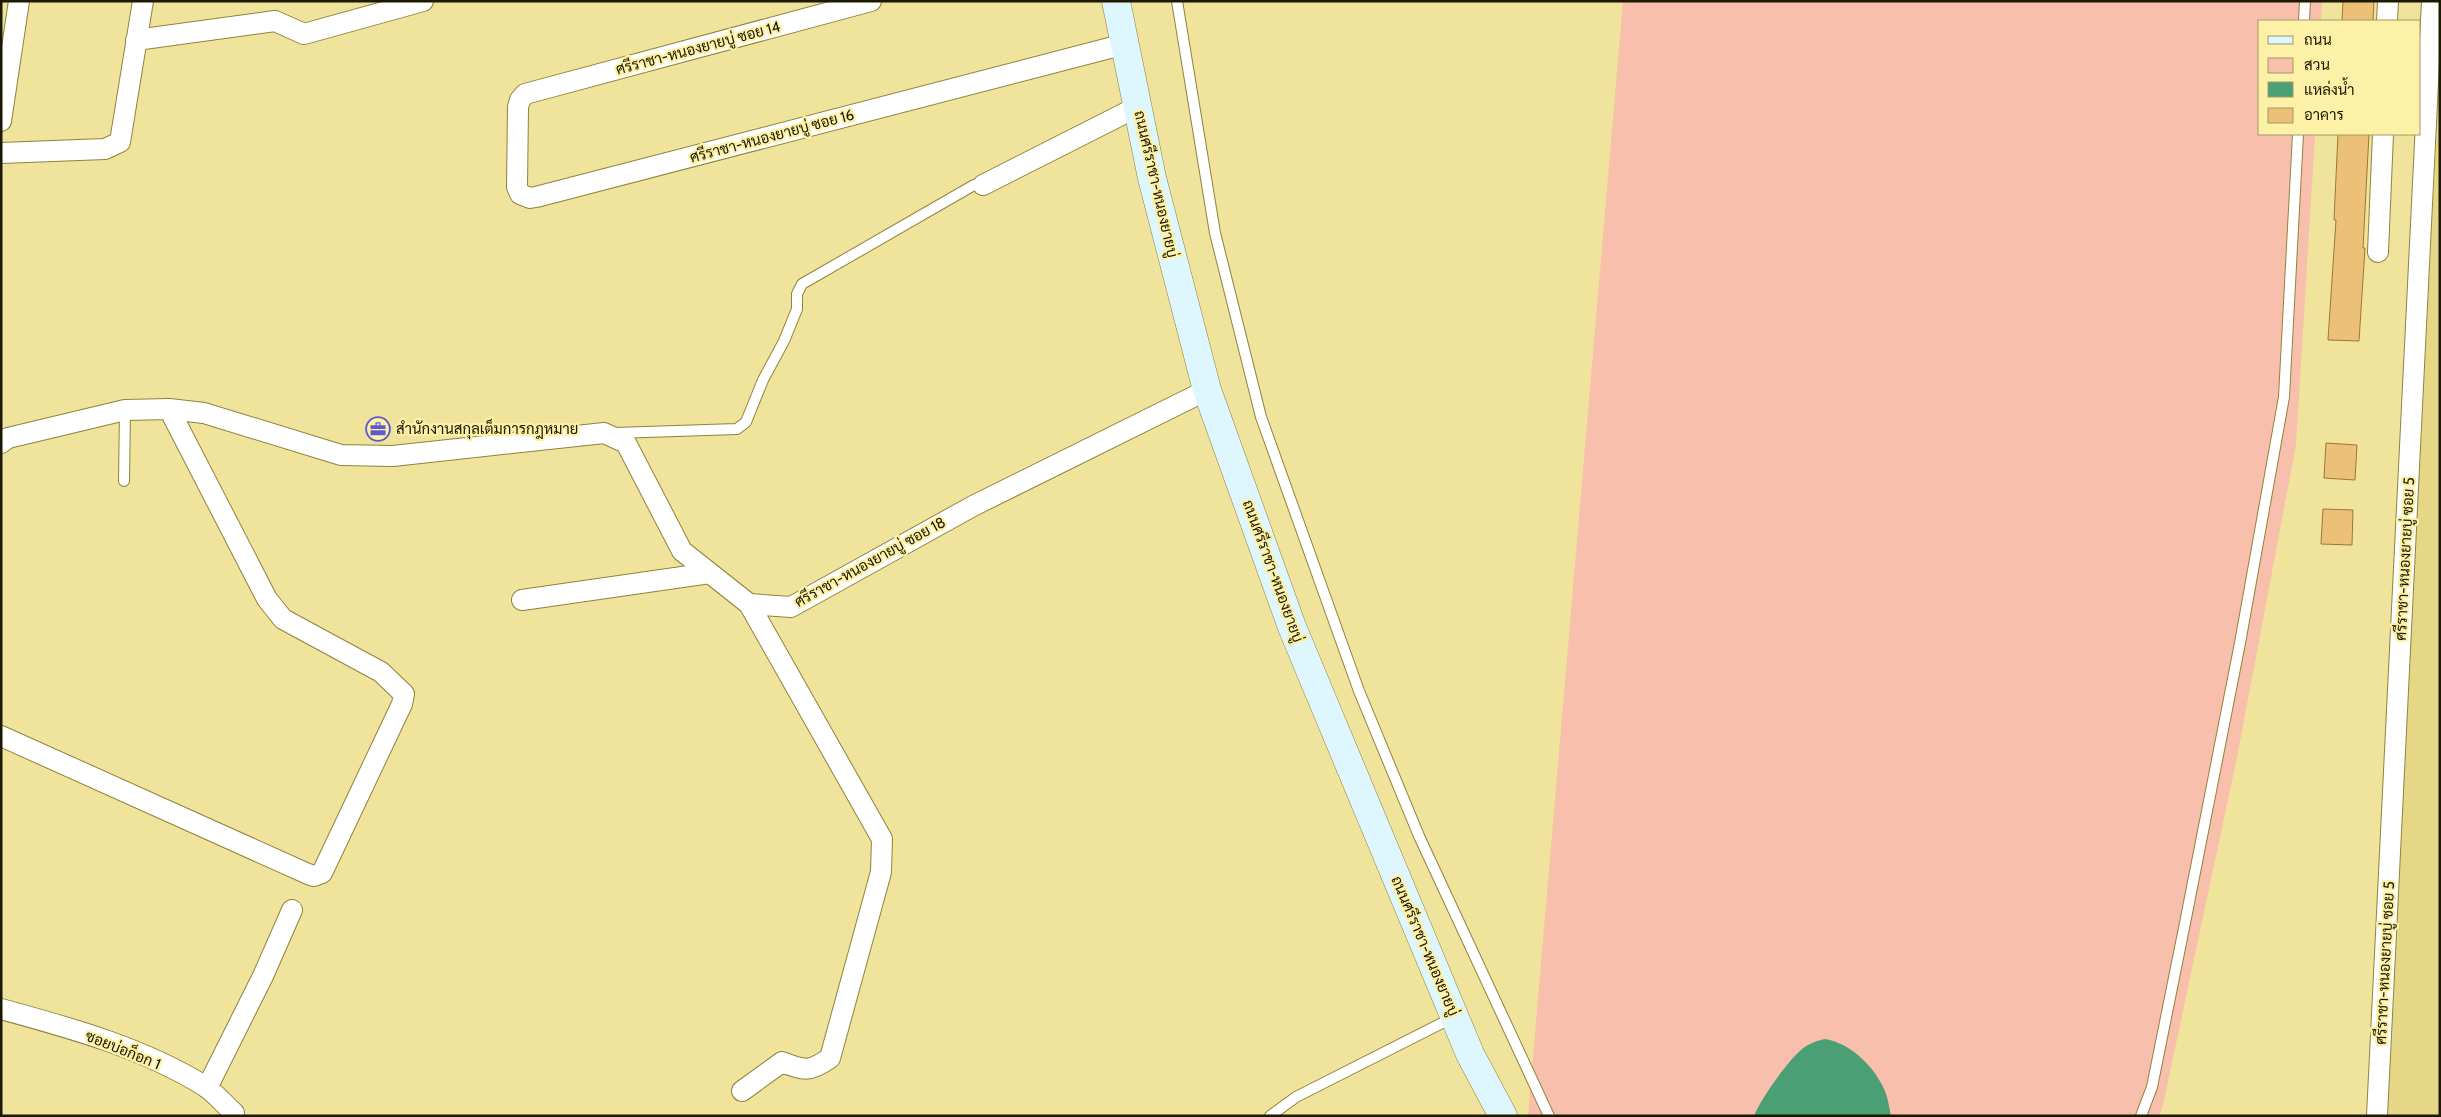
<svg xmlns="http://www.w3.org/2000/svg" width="2441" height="1117" viewBox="0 0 2441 1117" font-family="Cabin,Sarabun,sans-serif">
<rect width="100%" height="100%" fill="#f0e39b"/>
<path fill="#e5d786" d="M2440,67V1116H2387L2414,578Z"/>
<path fill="#f7bfac" d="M1623,1H2322L2321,21H2260V134H2315L2296,445L2237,757L2163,1105L2159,1116H1528Z"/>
<path fill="#4b9f75" d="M1825,1039C1850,1043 1874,1066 1884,1089C1888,1097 1889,1107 1891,1116H1754C1760,1100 1787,1062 1800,1051C1807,1044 1816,1041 1825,1039Z"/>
<path fill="#ecc077" stroke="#9c7838" d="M2343,1H2374L2373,21H2342Z
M2338,134H2369L2363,248H2365L2359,341L2328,340L2336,220H2334Z
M2326,443L2357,445L2355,480L2324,478Z
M2323,509L2353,510L2352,545L2321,544Z"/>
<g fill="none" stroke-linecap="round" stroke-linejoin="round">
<g stroke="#8f833c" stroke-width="12">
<path id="service" d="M1177,1L1215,233L1261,417L1359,691L1419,836L1549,1116
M2304,21L2305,1
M615,433L737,429L746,422L763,380L784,341L797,309V294L802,284L974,185
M124,481L125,410
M1270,1116L1296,1097L1454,1017
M2141,1116L2152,1087L2185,923L2240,643L2284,397L2298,134"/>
</g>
<g stroke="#8f833c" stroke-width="22">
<path id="minor" d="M871,1L525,94L520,100L518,107L517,187L520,194L530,198L536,197L1125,44
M2387,21L2388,1
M136,40L275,21L304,34L423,1
M1,121L19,1
M1,153L105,149L120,142L143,1
M983,185L1137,107
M2378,252L2383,134
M1,443L8,438L125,410L169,409L204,413L341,455L393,456L604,433L626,443L682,551L749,604L791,607L973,506L1207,390
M522,600L710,573
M1,736L308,874L314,876L322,873L402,704L404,694L381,672L283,619L267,599L169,409
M1,1009C71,1028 144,1048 206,1087C216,1094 225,1105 234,1113
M207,1088L263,976L292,910
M742,1091L782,1062C805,1071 810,1072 830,1058L881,872L882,839L749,604
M2377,1116L2432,1"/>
</g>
<g stroke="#8f833c" stroke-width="29">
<path id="secondary" d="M1116,1L1152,178L1207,390L1292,627L1470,1054L1503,1116"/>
</g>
<use href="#service" stroke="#fff" stroke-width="10"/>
<use href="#minor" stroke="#fff" stroke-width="20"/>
<use href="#secondary" stroke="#def6fd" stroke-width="28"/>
</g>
<defs>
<g id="office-ring" transform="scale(1.25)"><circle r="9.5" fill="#fdf1a7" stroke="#5c59d1" stroke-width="1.5"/><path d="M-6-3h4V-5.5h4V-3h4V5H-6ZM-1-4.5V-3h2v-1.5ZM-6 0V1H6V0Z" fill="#5c59d1"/></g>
</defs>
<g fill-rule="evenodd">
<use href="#office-ring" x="378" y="429"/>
</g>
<g text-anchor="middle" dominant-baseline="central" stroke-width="4.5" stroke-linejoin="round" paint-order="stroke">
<g font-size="15" fill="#1d1800" stroke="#fdf1a7">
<text transform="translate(698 48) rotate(-15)">ศรีราชา-หนองยายบู่ ซอย 14</text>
<text transform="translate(772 136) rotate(-15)">ศรีราชา-หนองยายบู่ ซอย 16</text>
<text transform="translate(1156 184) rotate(77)">ถนนศรีราชา-หนองยายบู่</text>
<text transform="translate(2405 559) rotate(-87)">ศรีราชา-หนองยายบู่ ซอย 5</text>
<text transform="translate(870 562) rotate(-29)">ศรีราชา-หนองยายบู่ ซอย 18</text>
<text transform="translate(1273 571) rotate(70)">ถนนศรีราชา-หนองยายบู่</text>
<text transform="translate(1425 946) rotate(67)">ถนนศรีราชา-หนองยายบู่</text>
<text transform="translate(2385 963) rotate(-87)">ศรีราชา-หนองยายบู่ ซอย 5</text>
<text transform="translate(123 1050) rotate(22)">ซอยบ่อก็อก 1</text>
</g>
<g font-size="15" fill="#1d1800" stroke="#fdf1a7" text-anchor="start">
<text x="396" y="429">สำนักงานสกุลเต็มการกฎหมาย</text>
</g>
</g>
<rect width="2441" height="1117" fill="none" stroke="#1d1800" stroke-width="5"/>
<rect x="2258" y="20" width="162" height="115" fill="#fdf1a7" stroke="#a39a64"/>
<rect x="2268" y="36" width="25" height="8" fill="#def6fd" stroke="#a39a64"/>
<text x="2304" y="45" font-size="15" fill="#1d1800">ถนน</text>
<rect x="2268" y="58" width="25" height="15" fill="#f7bfac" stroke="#a39a64"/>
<text x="2304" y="70" font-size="15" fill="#1d1800">สวน</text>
<rect x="2268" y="82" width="25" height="15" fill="#4b9f75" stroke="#a39a64"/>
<text x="2304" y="95" font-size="15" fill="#1d1800">แหล่งน้ำ</text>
<rect x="2268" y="108" width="25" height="15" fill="#ecc077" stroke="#a39a64"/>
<text x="2304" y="120" font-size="15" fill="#1d1800">อาคาร</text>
</svg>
